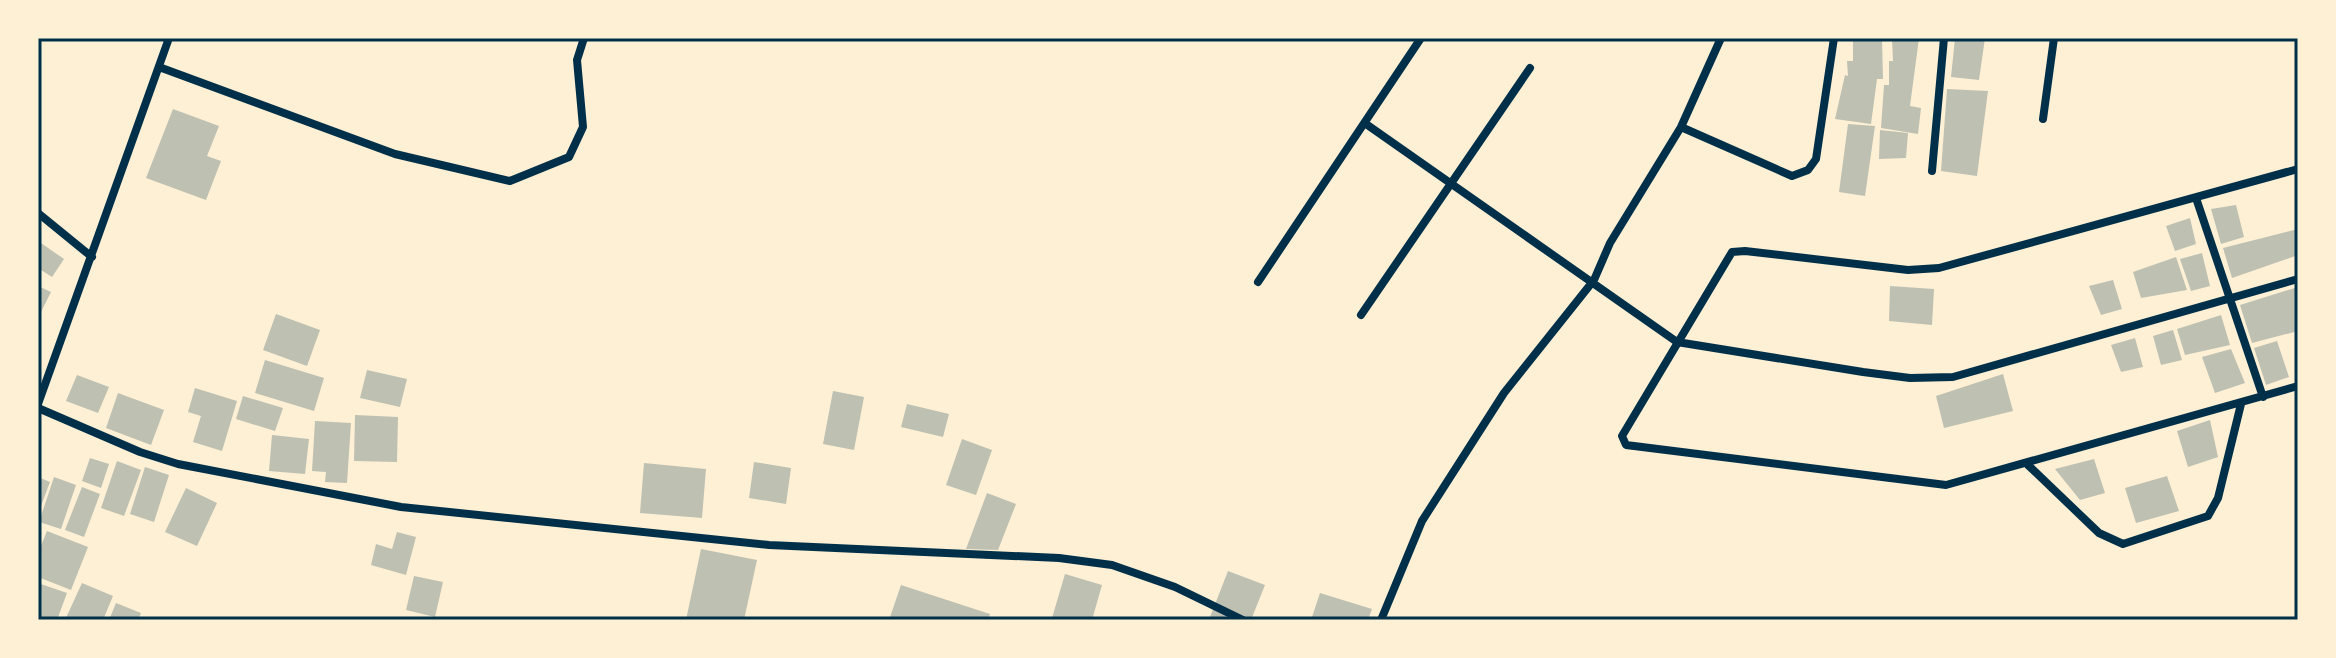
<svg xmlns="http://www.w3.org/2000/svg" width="2336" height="658" viewBox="0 0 2336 658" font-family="'Open Sans',sans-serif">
<rect width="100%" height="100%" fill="#fdf0d5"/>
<path fill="#bec0b2" d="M1853,38H1882L1883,79H1877L1871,124L1835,119L1845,75L1848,76L1847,61H1853Z
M1892,38H1919L1910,106L1921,108L1918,134L1881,128L1884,85H1889V61H1893Z
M1955,38H1985L1979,80L1951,77Z
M1947,89L1988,91L1977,176L1941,171Z
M173,109L219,126L207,156L221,161L206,200L146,178Z
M1848,124L1875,126L1865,196L1839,192Z
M1880,130L1908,133L1906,158L1879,159Z
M2236,205L2244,237L2221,244L2211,209Z
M2190,218L2196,244L2175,251L2166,226Z
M2298,229V255L2232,278L2223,248Z
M38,241L64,259L52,277L38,268Z
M2202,253L2210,286L2191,291L2180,259Z
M2176,257L2187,290L2141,298L2133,272Z
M2113,280L2122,309L2101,315L2089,286Z
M38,286L51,292L38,318Z
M1890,286L1934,289L1932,325L1889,321Z
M2298,287V331L2252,343L2240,305Z
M276,314L320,330L307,366L263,350Z
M2221,315L2230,345L2185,355L2177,329Z
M2173,330L2182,360L2161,365L2153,336Z
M2135,338L2143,367L2121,372L2111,345Z
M2277,341L2289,377L2266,385L2254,348Z
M2231,349L2245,383L2215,393L2202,357Z
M265,360L324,378L314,411L255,393Z
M367,370L407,379L400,407L360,398Z
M2003,374L2013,411L1944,428L1936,396Z
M77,375L109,387L98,413L66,401Z
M195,388L237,401L222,451L193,442L201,416L188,412Z
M833,391L864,397L854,450L823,444Z
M118,393L164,410L151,445L106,428Z
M243,396L283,408L275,431L236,419Z
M907,404L949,414L943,437L901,427Z
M355,415L398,417L397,462L354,461Z
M2210,420L2218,457L2188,467L2177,431Z
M315,421L351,423L347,483L325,482L326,472L312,471Z
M272,435L309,439L305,474L269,471Z
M962,439L992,450L976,495L946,485Z
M90,458L109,464L101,488L82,481Z
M2094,459L2105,493L2080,500L2055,469Z
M117,461L141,470L124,516L101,508Z
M754,462L791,468L786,504L749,498Z
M644,463L706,469L702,518L640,513Z
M145,467L169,475L154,522L130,514Z
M2167,476L2179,511L2136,523L2125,488Z
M38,477L50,482L38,514Z
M54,477L76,485L61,529L39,522Z
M82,487L100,494L84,537L65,530Z
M186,488L217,503L197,546L165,532Z
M987,493L1016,504L998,550L966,549Z
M47,531L88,547L71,590L38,577V553Z
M397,532L416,537L406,575L371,565L376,544L392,549Z
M701,549L757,560L744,620H686Z
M1228,571L1265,585L1251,620L1210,617Z
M1065,574L1102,585L1092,620L1052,618Z
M414,576L443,582L435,617L406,610Z
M38,583L67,593L57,620H38Z
M82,583L113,596L103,620H65Z
M901,585L990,614L988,620H889Z
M1320,593L1372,609L1368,620H1311Z
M116,603L141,613L138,620H109Z"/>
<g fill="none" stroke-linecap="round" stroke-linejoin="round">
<path stroke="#003049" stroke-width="8" d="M159,67L395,154L510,181L569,157L583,127L577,60L584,38
M2043,119L2054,38
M1366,124L1677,342L1863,372L1910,378L1953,377L2298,279
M1681,127L1792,176L1808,170L1816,159L1834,38
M2298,169L1939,268L1908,270L1745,251L1732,252L1622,436L1626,445L1946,485L2298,386
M1932,171L1944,38
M2196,198L2263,397
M38,213L92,257
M1258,282L1421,38
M1361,315L1530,68
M38,404L169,38
M38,408L140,452L178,464L401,507L769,545L1059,558L1112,565L1175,587L1243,620
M2028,465L2099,533L2123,544L2208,516L2218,498L2241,404
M1381,620L1422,521L1504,393L1594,280L1610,243L1681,127L1721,38"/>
</g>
<rect width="2336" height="658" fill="none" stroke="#fdf0d5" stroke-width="80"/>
<rect x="40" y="40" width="2256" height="578" fill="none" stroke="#003049" stroke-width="3"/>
</svg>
